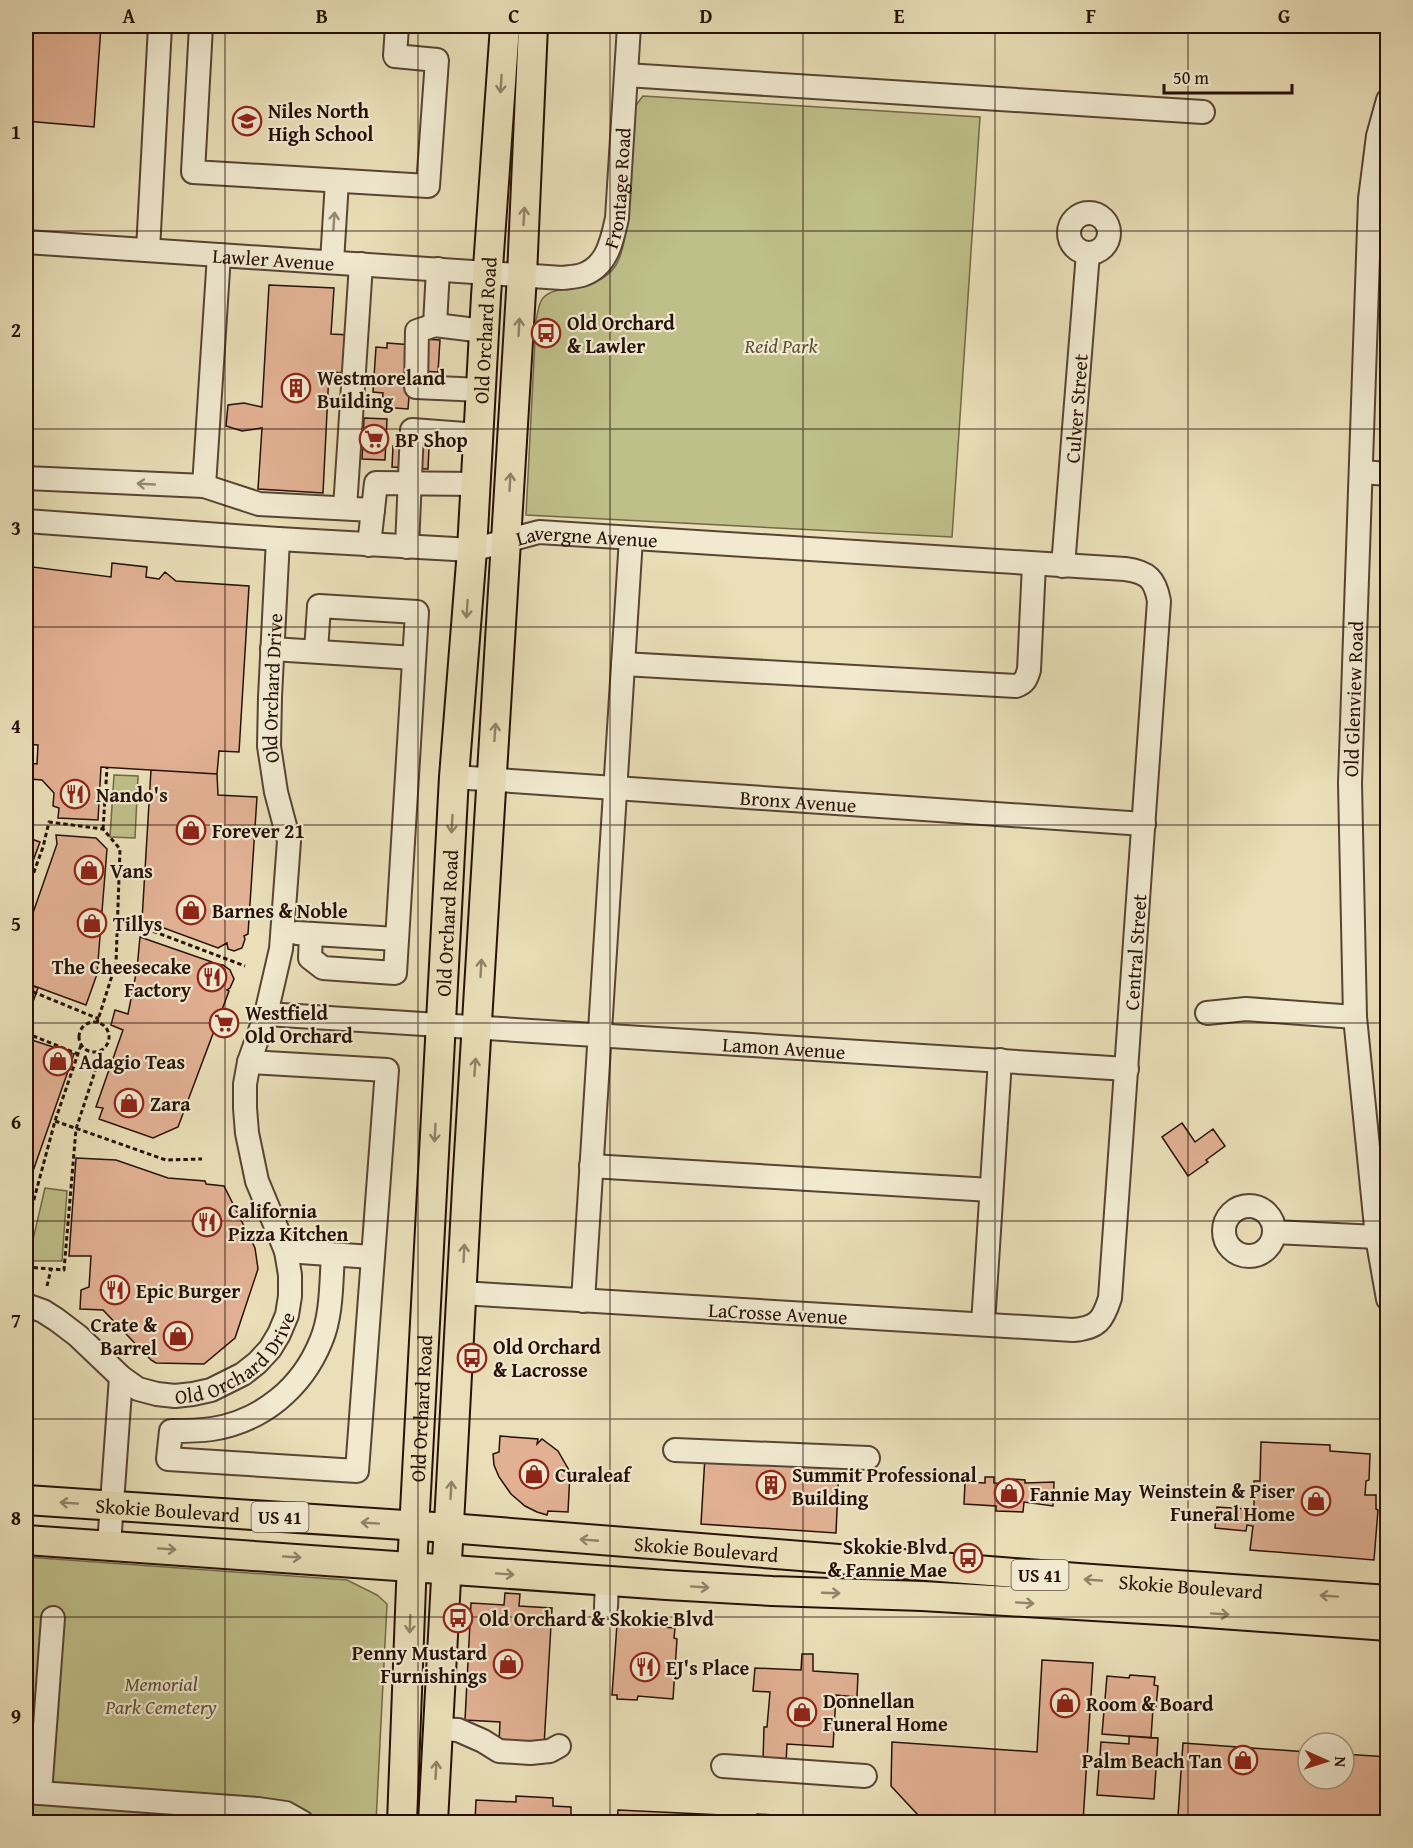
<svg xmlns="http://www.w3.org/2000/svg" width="1413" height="1848" viewBox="0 0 1413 1848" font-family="'Gentium Book Plus',serif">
<rect width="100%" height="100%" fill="#eadfb8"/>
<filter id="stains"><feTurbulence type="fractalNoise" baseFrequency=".00333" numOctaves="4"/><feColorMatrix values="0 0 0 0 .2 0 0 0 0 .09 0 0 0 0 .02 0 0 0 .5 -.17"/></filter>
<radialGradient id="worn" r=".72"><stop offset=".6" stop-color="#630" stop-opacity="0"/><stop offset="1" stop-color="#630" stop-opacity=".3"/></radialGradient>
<path fill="#bfbf89" stroke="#726848" stroke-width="1.5" d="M643,96L980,117L952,537L526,515L536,320C538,313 538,304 543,298C557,282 598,294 616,265C631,241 629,173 630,143C631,133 629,120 633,111C635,106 639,101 643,96Z
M114,775L138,776L135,838L110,837Z
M45,1188L67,1191L62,1261H28Z
M26,1557L347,1580L377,1595L387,1604L376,1822H26Z"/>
<path fill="#e2b194" stroke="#261008" stroke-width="1.5" d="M26,26H101L94,127L26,121Z
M269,285L334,288L331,334L350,335L347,373L329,372L323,493L258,489L262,428L242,431L226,426L228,405L244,403L262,407Z
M422,339L440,340L438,372L420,371Z
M387,343L413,345L408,409L382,407L383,393L373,392L376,347L387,348Z
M364,418L387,419L385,460L362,459Z
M393,446L429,447L428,469L392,467Z
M112,563L147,567L146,577L159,579L165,572L176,581L249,586L239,752L219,751L217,774L101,767L98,820L58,818L59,808L53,806L54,793L42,780L30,779V772H26V763L37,764L38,745L26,744V619L33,567L111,577Z
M151,770L217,774L218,795L257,797L248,934L244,936L245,939L242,948L234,951L228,949L227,943L218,948L142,920Z
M56,835L96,838L107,849L97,974L86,1005L26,983V933L57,844Z
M26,837L40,842L26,880Z
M140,937L212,962L211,969L214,970L217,964L223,965L230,970L234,979L230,988L227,990L229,991L178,1127L153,1138L99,1119L103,1108L96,1107L123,1030L111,1025L115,1010L128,1014L137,969Z
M26,983L38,988L26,1021Z
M26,1038L74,1054L26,1191Z
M1182,1123L1195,1142L1213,1129L1225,1146L1206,1160L1208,1162L1188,1176L1162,1137Z
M76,1158L116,1160L168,1178L205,1181L206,1184L224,1186L255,1248L258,1269L235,1338L204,1364L156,1363L151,1360L103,1310L80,1309L81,1290L89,1287L91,1256H69Z
M500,1436L538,1439L537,1444L542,1439L558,1451L570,1472L568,1512L548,1511L547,1515L537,1512L525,1506L511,1494L499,1477L494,1465L493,1454L499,1452Z
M1261,1442L1330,1445V1451L1370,1454L1369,1480L1366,1481L1365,1495H1376V1509L1378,1510L1374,1560L1250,1550L1253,1526L1247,1525L1246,1531L1215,1528L1217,1507L1247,1509L1248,1512L1254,1513V1481H1260Z
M705,1456L839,1464L836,1533L701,1524Z
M985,1477H994V1483L1012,1484L1013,1479L1025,1480V1483L1054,1482L1053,1506L1024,1502L1023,1512L996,1511V1506L964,1504L965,1482L985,1483Z
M505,1593L520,1594L519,1606L552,1608L544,1746L499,1743L500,1722L465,1720L471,1603L504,1605Z
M617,1624L675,1628L674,1638L677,1639L673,1699L638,1696L637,1700L617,1699V1695H612Z
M802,1654H813V1671L858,1674L857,1697L836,1695L833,1747L787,1744L786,1763L763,1761L764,1727H767L770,1692L753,1691L755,1668L801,1670Z
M1042,1660L1093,1663L1083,1822L918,1815L891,1786L892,1742L1037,1752Z
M1130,1675L1155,1677L1154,1685L1158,1686L1156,1707L1153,1708L1151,1738L1102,1734L1107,1676L1129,1678Z
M1129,1736L1158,1738L1154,1799L1097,1795L1101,1742L1129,1744Z
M1183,1743L1308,1752V1779H1344V1754L1388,1757V1822H1229L1230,1820L1178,1816Z
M516,1796L553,1798V1806L571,1807V1822H475L476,1800L516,1802Z
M618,1810L743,1816V1822H617Z
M757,1814L881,1821V1822H756Z"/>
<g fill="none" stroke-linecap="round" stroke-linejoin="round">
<g stroke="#574434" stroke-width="26">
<g id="minor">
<path d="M201,26L193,172L428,186L437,60L395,56L397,26"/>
<path d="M626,75L1203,112"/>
<path d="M1388,100L1378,136L1370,199L1350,783L1355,1017L1377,1237L1388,1299"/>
<circle cx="1089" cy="233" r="20"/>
<path id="s1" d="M26,242L562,278C569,277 576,277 582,275C607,267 612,241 617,218L629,26"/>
<path d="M148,250L160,26"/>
<path d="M332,262L337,181"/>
<path d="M438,269L435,325L484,331"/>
<path d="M435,325L417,331L416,387L481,390"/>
<path d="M1361,472L1388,474"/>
<path d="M26,478L204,486L259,504L373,510"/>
<path d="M204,486L219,255"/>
<path d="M345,508L361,264"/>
<path id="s2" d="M26,521L278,539L472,550L539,532L1125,569C1148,572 1155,579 1159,601L1110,1298C1103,1320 1098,1328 1073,1330L462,1293"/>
<path d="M369,545L376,483L476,484"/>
<path d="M407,547L412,430L478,435"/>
<path id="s3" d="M1063,566L1088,253"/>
<path d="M272,649L414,658"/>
<path d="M623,664L1016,686C1025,683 1026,679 1029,670L1034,564"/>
<path id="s4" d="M454,777L1144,824"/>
<path d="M297,933L397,939"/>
<path d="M311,934L310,958L323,968L395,973L417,612L319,606L316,651"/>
<path d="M1207,1013L1246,1009L1355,1017"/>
<path id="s5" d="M266,1014L1127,1069"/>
<path d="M249,1062L387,1070L357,1471L168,1459L171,1431C184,1431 198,1431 212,1429C262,1421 302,1388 321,1341C332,1315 331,1283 333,1255"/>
<path d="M591,1166L991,1190"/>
<circle cx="1249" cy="1231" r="25"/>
<path d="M1274,1232L1377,1237"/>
<path d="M286,1251L372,1257"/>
<path d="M583,1301L631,538"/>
<path id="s6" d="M26,1305L43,1311L57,1320L78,1336L121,1377L138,1389L157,1394L175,1396L193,1394L211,1390L243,1374L257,1363L270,1349L279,1334L287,1315L290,1296V1275L286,1251L257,1181L247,1133L245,1108V1084L249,1062L266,1014L281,949L289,841L276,792L269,746L270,697L278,539"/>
<path d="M983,1324L1000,1060"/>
<path d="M675,1450L868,1458"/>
<path d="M109,1545L121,1377"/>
<path d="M606,1607L607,1581"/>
<path d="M438,1729L458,1730L483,1741L499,1751L530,1753L550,1751L559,1746"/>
<path d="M723,1766L865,1776"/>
<path d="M26,1792L258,1809L286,1813L302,1822"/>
<path d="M40,1793L53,1618"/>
</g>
</g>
<g stroke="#261008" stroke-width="32">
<g id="major">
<path id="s7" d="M26,1500L449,1528L1078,1578L1388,1600"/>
<path d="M26,1540L667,1585L772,1591L922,1596L1179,1611L1388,1626"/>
<path id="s8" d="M402,1822L411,1586L454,777L472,550L486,296L505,26"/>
<path d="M433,1822L467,1188L522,275L533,26"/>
</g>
</g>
<path stroke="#261008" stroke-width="3" stroke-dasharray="4.5 3" stroke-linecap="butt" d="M103,829L107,768
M26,894L43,847L49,822L103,829L120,849L116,963L97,1023
M118,918L245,966
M26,989L99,1019
M79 1037a15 15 0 1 1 30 0a15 15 0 1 1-30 0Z
M26,1033L78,1054
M55,1121L166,1160L202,1159
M26,1229L55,1121L81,1045
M26,1267L64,1270L76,1129L102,1050
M47,1286L51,1269"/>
<use href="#minor" stroke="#f1ead1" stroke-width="22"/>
<use href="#major" stroke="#eadfb8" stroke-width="28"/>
</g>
<defs><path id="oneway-shaft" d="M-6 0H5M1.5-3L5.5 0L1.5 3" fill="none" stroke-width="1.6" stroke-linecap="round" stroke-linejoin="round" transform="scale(1.5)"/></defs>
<g stroke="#928269">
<use href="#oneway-shaft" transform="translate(501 84) rotate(94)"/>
<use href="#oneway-shaft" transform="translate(524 216) rotate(-87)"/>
<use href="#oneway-shaft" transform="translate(519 327) rotate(-87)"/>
<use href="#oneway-shaft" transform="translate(510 482) rotate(-87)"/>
<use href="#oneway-shaft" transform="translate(467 609) rotate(94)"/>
<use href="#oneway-shaft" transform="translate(495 732) rotate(-86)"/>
<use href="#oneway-shaft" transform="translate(452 824) rotate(93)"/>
<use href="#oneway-shaft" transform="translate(481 968) rotate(-87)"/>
<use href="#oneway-shaft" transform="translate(475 1067) rotate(-86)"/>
<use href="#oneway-shaft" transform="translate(435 1133) rotate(93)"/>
<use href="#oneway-shaft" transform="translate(464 1253) rotate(-87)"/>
<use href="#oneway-shaft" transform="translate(451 1490) rotate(-87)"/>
<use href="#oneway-shaft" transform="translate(69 1503) rotate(-176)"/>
<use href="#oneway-shaft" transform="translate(370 1523) rotate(-176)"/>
<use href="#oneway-shaft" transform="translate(589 1540) rotate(-175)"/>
<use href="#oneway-shaft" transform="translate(167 1549) rotate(4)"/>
<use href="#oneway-shaft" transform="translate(292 1557) rotate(4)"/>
<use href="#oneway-shaft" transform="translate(505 1574) rotate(4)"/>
<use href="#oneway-shaft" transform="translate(1093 1580) rotate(-176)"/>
<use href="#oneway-shaft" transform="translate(700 1587) rotate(4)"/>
<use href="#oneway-shaft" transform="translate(831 1593) rotate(2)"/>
<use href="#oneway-shaft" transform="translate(1329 1596) rotate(-176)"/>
<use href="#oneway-shaft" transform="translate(1025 1603) rotate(4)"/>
<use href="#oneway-shaft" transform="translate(1220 1614) rotate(4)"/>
<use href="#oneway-shaft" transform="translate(410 1624) rotate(92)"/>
<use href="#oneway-shaft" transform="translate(436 1770) rotate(-87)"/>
</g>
<g stroke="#968877">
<use href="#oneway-shaft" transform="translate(334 221) rotate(-86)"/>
<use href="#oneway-shaft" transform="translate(146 484) rotate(-177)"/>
</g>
<path fill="none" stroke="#261008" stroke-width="1.5" stroke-opacity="0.55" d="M225,26V1822M418,26V1822M610,26V1822M803,26V1822M995,26V1822M1188,26V1822M26,231H1388M26,429H1388M26,627H1388M26,825H1388M26,1023H1388M26,1221H1388M26,1419H1388M26,1617H1388"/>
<defs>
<g id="school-ring" transform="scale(1.5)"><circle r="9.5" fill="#f1ead1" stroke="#8f2418" stroke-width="1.5"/><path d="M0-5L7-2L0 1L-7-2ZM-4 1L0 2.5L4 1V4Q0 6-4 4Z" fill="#8f2418"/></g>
<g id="bus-ring" transform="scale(1.5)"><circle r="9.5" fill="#f1ead1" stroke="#8f2418" stroke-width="1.5"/><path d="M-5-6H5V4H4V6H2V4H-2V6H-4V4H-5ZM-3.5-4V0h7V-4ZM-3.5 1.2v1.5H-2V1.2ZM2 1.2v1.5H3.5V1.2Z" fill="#8f2418"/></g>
<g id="building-ring" transform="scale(1.5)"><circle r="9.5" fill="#f1ead1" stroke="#8f2418" stroke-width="1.5"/><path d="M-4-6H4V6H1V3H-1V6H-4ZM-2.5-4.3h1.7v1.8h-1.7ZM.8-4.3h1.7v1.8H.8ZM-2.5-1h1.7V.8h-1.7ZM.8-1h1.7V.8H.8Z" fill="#8f2418"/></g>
<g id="supermarket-ring" transform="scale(1.5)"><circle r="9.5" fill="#f1ead1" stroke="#8f2418" stroke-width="1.5"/><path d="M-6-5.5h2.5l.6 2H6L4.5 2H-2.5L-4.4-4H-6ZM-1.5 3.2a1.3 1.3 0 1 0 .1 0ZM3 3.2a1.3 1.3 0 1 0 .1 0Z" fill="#8f2418"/></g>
<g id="restaurant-ring" transform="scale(1.5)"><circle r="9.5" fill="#f1ead1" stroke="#8f2418" stroke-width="1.5"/><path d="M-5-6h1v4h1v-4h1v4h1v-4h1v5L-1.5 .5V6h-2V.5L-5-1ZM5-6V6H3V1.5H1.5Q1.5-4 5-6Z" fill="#8f2418"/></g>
<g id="shop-ring" transform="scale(1.5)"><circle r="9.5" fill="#f1ead1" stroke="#8f2418" stroke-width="1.5"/><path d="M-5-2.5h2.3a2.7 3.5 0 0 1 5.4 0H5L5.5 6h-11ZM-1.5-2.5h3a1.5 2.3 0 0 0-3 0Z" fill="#8f2418"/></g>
</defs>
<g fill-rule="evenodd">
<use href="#school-ring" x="247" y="121"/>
<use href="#bus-ring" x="546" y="333"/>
<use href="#building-ring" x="296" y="388"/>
<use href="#supermarket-ring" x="374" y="439"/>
<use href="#restaurant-ring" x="75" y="794"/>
<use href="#shop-ring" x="191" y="830"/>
<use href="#shop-ring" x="89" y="870"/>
<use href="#shop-ring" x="191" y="910"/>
<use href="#shop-ring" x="92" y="923"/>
<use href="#restaurant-ring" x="212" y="977"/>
<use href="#supermarket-ring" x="224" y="1023"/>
<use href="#shop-ring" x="58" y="1061"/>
<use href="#shop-ring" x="129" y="1103"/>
<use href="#restaurant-ring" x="207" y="1222"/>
<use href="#restaurant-ring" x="115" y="1290"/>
<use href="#shop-ring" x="178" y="1336"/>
<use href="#bus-ring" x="472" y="1358"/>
<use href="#shop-ring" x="534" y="1474"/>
<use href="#building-ring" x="771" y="1485"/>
<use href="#shop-ring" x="1009" y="1493"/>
<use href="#shop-ring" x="1316" y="1501"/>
<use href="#bus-ring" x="968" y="1558"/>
<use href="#bus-ring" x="458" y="1618"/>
<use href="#shop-ring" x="508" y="1664"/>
<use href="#restaurant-ring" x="645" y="1667"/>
<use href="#shop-ring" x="1065" y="1703"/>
<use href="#shop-ring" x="802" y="1712"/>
<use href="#shop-ring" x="1243" y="1760"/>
</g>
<g text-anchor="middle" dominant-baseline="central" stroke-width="4.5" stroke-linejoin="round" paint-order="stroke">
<g fill="#f1ead1" stroke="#635144" stroke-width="1.5">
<rect x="251.5" y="1502" width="57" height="30" rx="4.5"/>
<rect x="1011.5" y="1560" width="57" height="30" rx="4.5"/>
</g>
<g font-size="18" font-weight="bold" fill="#261008">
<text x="280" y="1517">US 41</text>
<text x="1040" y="1575">US 41</text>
</g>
<g font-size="20" font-weight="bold" fill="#261008" stroke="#f1ead1" text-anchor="start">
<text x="268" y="110">Niles North<tspan x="268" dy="23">High School</tspan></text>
<text x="567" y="322">Old Orchard<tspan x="567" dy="23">&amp; Lawler</tspan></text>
<text x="317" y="377">Westmoreland<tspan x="317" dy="23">Building</tspan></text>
<text x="395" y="439">BP Shop</text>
<text x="96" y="794">Nando's</text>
<text x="212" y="830">Forever 21</text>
<text x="110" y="870">Vans</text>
<text x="212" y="910">Barnes &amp; Noble</text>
<text x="113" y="923">Tillys</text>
<text x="191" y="966" text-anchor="end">The Cheesecake<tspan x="191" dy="23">Factory</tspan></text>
<text x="245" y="1012">Westfield<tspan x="245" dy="23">Old Orchard</tspan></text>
<text x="79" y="1061">Adagio Teas</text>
<text x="150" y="1103">Zara</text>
<text x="228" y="1210">California<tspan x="228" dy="23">Pizza Kitchen</tspan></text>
<text x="136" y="1290">Epic Burger</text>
<text x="157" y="1324" text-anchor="end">Crate &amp;<tspan x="157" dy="23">Barrel</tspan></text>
<text x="493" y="1346">Old Orchard<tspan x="493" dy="23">&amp; Lacrosse</tspan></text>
<text x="555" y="1474">Curaleaf</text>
<text x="792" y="1474">Summit Professional<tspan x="792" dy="23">Building</tspan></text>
<text x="1295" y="1490" text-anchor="end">Weinstein &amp; Piser<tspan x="1295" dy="23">Funeral Home</tspan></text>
<text x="1030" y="1493">Fannie May</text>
<text x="947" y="1546" text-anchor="end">Skokie Blvd<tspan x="947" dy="23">&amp; Fannie Mae</tspan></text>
<text x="479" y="1618">Old Orchard &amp; Skokie Blvd</text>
<text x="487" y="1652" text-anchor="end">Penny Mustard<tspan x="487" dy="23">Furnishings</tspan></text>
<text x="666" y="1667">EJ's Place</text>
<text x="823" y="1700">Donnellan<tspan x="823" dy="23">Funeral Home</tspan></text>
<text x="1086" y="1703">Room &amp; Board</text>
<text x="1222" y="1760" text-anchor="end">Palm Beach Tan</text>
</g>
<g font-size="20" fill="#261008" stroke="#f1ead1">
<text stroke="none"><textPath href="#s1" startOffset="658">Frontage Road</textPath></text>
<text stroke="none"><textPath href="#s1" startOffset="248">Lawler Avenue</textPath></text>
<text stroke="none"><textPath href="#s8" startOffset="1494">Old Orchard Road</textPath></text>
<text stroke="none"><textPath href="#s3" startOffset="158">Culver Street</textPath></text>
<text stroke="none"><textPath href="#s2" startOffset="564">Lavergne Avenue</textPath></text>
<text stroke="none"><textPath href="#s6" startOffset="968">Old Orchard Drive</textPath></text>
<text transform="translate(1353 699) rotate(-88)">Old Glenview Road</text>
<text stroke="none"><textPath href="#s4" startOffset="345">Bronx Avenue</textPath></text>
<text stroke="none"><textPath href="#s8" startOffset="900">Old Orchard Road</textPath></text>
<text transform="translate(1135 952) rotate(-86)">Central Street</text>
<text stroke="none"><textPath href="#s5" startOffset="519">Lamon Avenue</textPath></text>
<text transform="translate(778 1313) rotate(3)">LaCrosse Avenue</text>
<text stroke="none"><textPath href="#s6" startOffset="254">Old Orchard Drive</textPath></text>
<text stroke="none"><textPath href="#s8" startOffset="414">Old Orchard Road</textPath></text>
<text stroke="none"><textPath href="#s7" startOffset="142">Skokie Boulevard</textPath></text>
<text stroke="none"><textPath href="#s7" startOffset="682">Skokie Boulevard</textPath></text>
<text stroke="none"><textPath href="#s7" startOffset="1168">Skokie Boulevard</textPath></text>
</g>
<g font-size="20" font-style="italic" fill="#5c4d35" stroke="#f1ead1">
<text x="781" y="345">Reid Park</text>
<text x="161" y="1683">Memorial<tspan x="161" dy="23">Park Cemetery</tspan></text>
</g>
</g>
<rect width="1413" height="1848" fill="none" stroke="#eadfb8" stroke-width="66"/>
<g transform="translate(1326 1761) rotate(93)"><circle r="28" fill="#f1ead1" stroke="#a09381" stroke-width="1.5"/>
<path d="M0-4.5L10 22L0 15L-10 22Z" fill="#8f2418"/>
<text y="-9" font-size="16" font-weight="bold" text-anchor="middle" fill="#261008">N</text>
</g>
<path d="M1164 84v9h128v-9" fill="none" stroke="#261008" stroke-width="3"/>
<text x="1173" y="84" font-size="18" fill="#261008" stroke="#f1ead1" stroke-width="4.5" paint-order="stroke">50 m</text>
<rect x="33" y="33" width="1347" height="1782" fill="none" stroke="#261008" stroke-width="2"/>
<g font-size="20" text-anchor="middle" font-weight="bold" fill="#261008">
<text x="129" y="23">A</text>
<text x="322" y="23">B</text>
<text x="514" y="23">C</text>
<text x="706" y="23">D</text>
<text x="899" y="23">E</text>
<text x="1091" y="23">F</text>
<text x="1284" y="23">G</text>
<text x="16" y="139">1</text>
<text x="16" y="337">2</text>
<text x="16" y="535">3</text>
<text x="16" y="733">4</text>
<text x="16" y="931">5</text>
<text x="16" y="1129">6</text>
<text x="16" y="1327">7</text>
<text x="16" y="1525">8</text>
<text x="16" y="1723">9</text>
</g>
<rect width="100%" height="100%" filter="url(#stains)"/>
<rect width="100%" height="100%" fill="url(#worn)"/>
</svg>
